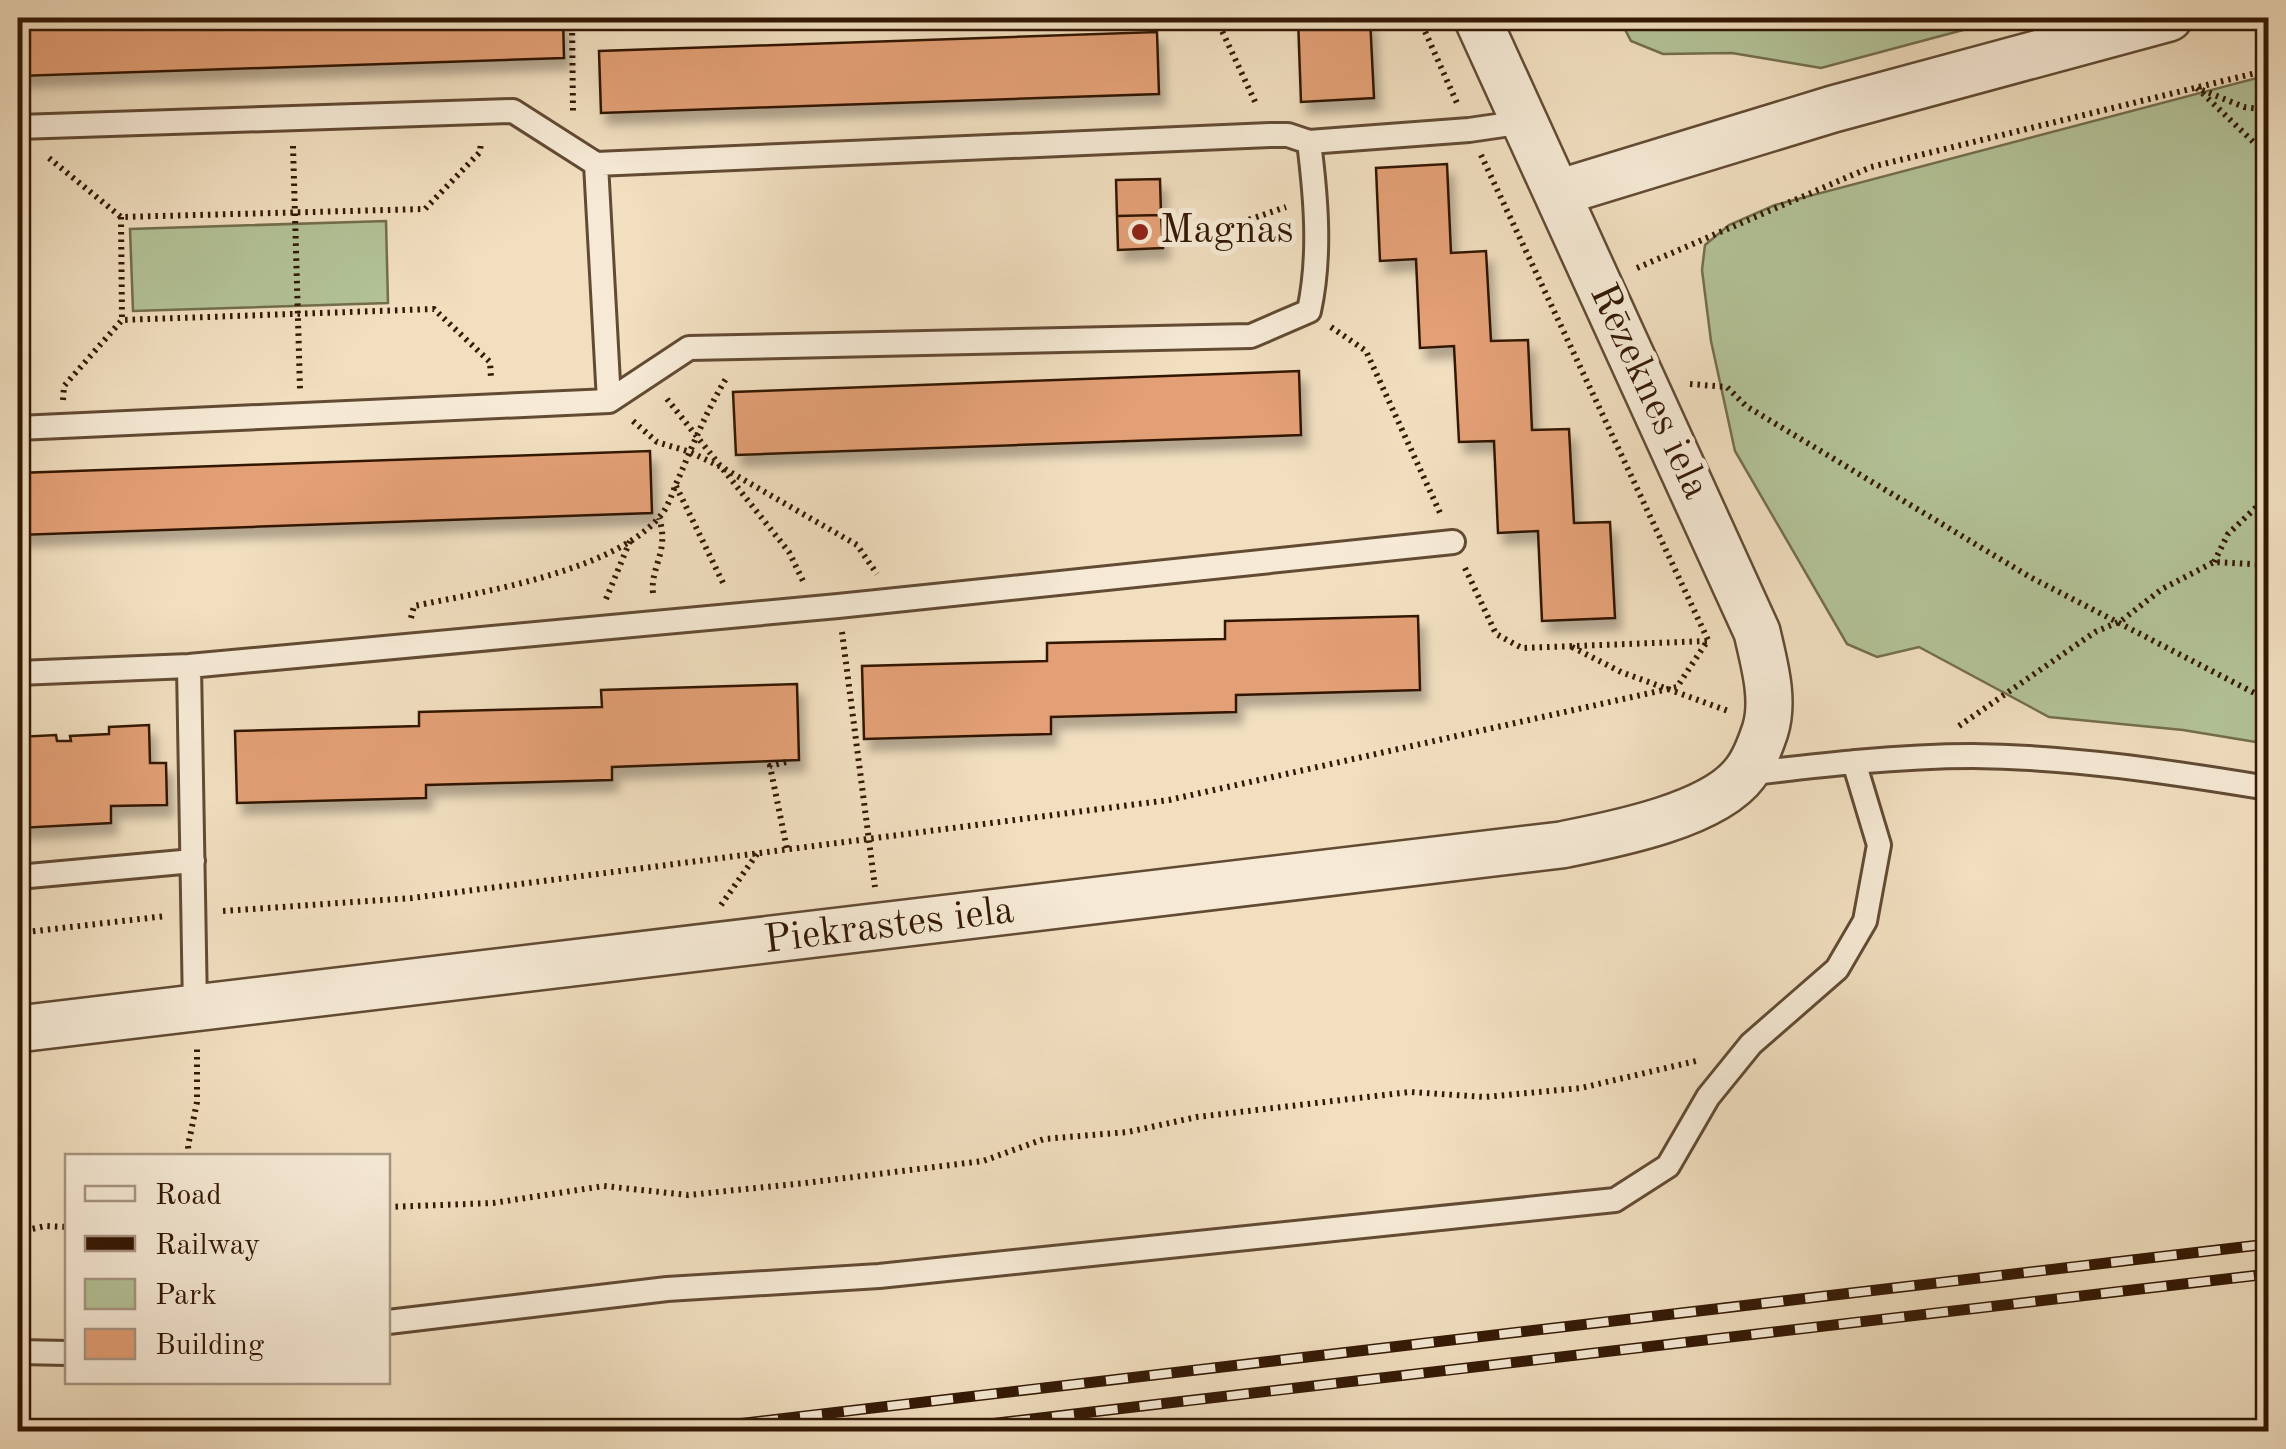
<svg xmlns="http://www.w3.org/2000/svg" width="2286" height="1449" viewBox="0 0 2286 1449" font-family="'Old Standard TT',serif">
<defs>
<filter id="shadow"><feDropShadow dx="6" dy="11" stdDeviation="5" flood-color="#0004"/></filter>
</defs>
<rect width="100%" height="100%" fill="#f1dfc0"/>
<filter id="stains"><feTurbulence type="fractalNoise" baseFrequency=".002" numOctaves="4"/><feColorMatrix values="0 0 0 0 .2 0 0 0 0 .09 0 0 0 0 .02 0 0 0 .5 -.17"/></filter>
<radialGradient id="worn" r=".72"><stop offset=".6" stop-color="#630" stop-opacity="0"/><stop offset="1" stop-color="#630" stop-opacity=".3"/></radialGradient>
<path fill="#b3c398" stroke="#736e4e" stroke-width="2.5" d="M1619,18H2008L1821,68L1732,53L1663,54L1631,41Z
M2268,75V744L2183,730L2049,717L1919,647L1877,657L1847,644L1735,451L1711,341L1702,270L1705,245L1729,225L1775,205Z
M386,221L388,303L133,311L130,229Z"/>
<path fill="#e39f75" stroke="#331804" stroke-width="2.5" filter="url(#shadow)" d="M18,18H563L564,58L18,76Z
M1298,18H1370L1374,98L1301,102Z
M1157,32L1159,94L601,113L599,51Z
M1447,164L1451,253L1486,251L1491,341L1528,340L1532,430L1569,429L1574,523L1610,522L1615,618L1542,621L1538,531L1498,533L1494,441L1459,442L1454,346L1420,348L1416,259L1380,261L1376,168Z
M1160,179L1161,215L1117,216L1116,180Z
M1161,215L1163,248L1118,250L1117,216Z
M1299,371L1301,435L736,455L733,392Z
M650,451L652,513L18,535V473Z
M1418,616L1420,690L1236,695V712L1051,717V734L864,739L862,666L1047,661V643L1225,639V621Z
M797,684L799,760L612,767V780L426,785V798L237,803L235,731L419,726V712L602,707L601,690Z
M149,725L150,763H166L167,805L111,806V823L19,828L18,729V737L56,735L57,741H71L70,736L109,734V727Z"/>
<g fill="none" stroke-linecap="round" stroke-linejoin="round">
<g stroke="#624a33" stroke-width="28">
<path id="service" d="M18,127L513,111L596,164L1270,135H1288L1309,142L1469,130L1524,122
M596,164L609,401
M18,428L609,401L689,348L1251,336L1309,311C1321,256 1316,198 1309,142
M189,666L195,1008
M18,673L189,666L838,606L1453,542
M1745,774C1821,765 1897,756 1973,756C2073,757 2170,772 2268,788
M18,877L193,861
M388,1322L667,1289L879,1276L1615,1200L1668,1166L1708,1097L1751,1044L1837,969L1865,921L1879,845L1854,762
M18,1352L68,1353"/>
</g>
<g stroke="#624a33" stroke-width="50">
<path id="minor" d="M1558,193L1833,109L2169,18
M18,1029L1561,845C1611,835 1713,816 1745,773C1753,763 1761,743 1765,731C1775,700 1764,663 1757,632L1477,18"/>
</g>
<path stroke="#331804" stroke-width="6" stroke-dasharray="2.5 5" stroke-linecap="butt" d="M572,18L573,113
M1216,18L1257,106
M1419,18L1457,103
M2197,88L2268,156
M2202,90L2244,107L2268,110
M293,146L300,389
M1481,155L1708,640
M49,158L121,217L425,209L480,152L481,141
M121,217L122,320
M1178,244L1286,207
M1637,268L1871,167L2268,70
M1331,327L1366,351L1441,515
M1690,384L1727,387L1746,406L2030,577L2268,700
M667,399L789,552L803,581
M63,400L64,386L122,320L434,309L490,362L491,378
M633,421L657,442L690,452L723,468L857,545L877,574
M676,486L725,587
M2214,562L2228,534L2268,496
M1465,568L1496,634L1522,648L1707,641
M653,593C650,567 670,551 659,518
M606,599L630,541
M411,618L414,606C482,592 623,570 664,511C671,500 674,487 680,475C694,442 708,408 727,377
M842,632L875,887
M1572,647L1621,672L1731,712
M1959,726L2095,632L2121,621L2162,589L2214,562L2268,565
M786,762L770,766L787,849
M721,905L757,854
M223,911L412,898L1169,800L1677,687L1708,640
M18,933L166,916
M189,1156L188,1146L197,1102V1049
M388,1207L493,1203L604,1186L688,1195L805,1183L983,1161L1044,1139L1128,1132L1197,1117L1410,1092L1485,1097L1581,1088L1696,1061
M18,1232L45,1226L68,1227"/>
<use href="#service" stroke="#f6ead6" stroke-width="22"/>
<use href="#minor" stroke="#f6ead6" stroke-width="45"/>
<g stroke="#331804" stroke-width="11">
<path id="rail" d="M669,1432L2268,1244
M921,1432L2268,1274"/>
</g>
<use href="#rail" stroke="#f6ead6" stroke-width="8" stroke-dasharray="22" stroke-linecap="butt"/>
</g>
<circle fill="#8f2418" stroke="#f6ead6" stroke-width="4" cx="1140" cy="232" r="10"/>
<g text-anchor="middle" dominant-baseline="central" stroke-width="10" stroke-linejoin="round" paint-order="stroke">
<g font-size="40" fill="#331804" stroke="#f6ead6" text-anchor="start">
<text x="1160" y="232">Magnas</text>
</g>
<g font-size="40" fill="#331804" stroke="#f6ead6">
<text transform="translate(1648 392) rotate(65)">Rēzeknes iela</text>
<text transform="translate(889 927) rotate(-7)">Piekrastes iela</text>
</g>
</g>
<rect width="2286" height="1449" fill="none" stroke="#f1dfc0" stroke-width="60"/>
<rect x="20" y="20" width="2246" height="1409" fill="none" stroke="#331804" stroke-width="5"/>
<rect x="30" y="30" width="2226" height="1389" fill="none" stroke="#331804" stroke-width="2.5"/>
<rect x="65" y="1154" width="325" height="230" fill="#f6ead6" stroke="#a89682" stroke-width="2.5"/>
<rect x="85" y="1186" width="50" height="15" fill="#f6ead6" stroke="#a89682" stroke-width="2.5"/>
<text x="155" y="1204" font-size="30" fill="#331804">Road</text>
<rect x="85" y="1236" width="50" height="15" fill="#331804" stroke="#a89682" stroke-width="2.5"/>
<text x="155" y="1254" font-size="30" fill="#331804">Railway</text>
<rect x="85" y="1279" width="50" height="30" fill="#b3c398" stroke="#a89682" stroke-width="2.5"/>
<text x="155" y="1304" font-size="30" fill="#331804">Park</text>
<rect x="85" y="1329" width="50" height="30" fill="#e39f75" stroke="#a89682" stroke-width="2.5"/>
<text x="155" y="1354" font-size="30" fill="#331804">Building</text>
<rect width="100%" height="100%" filter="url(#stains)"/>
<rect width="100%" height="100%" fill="url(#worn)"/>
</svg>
